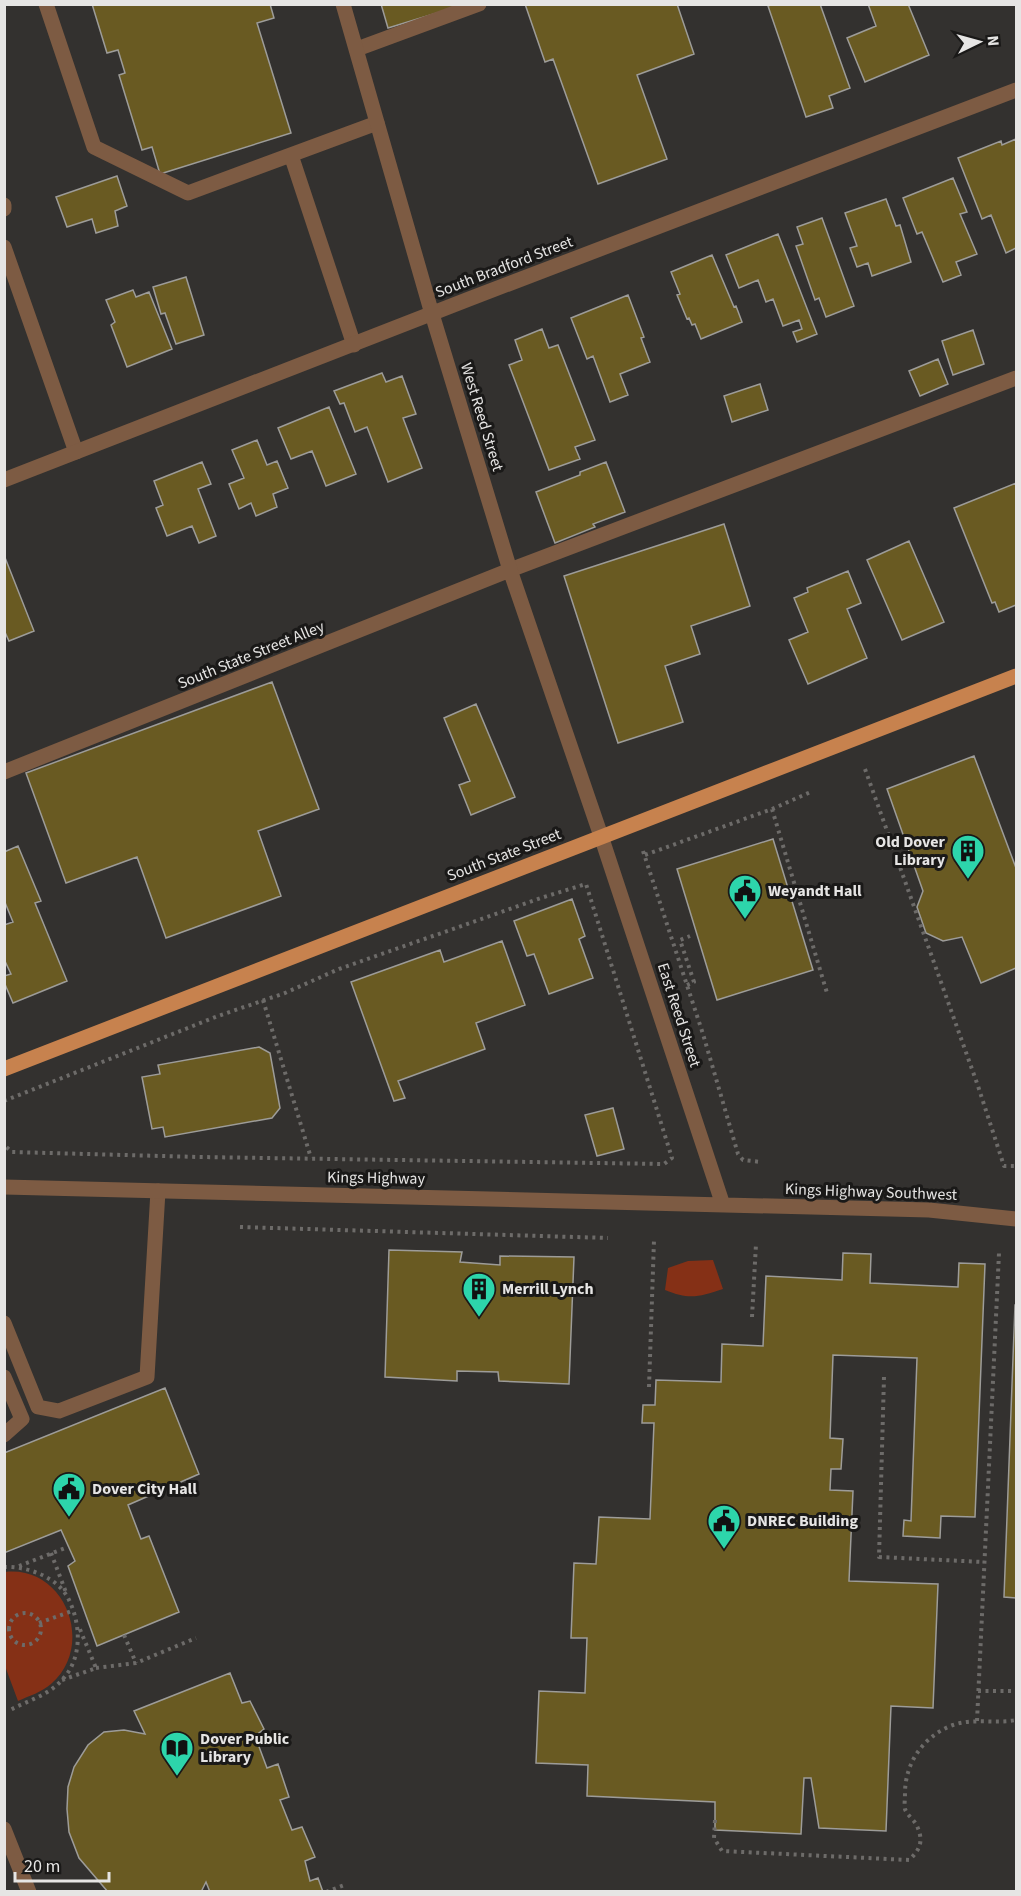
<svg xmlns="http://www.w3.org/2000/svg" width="1021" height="1896" viewBox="0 0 1021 1896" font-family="'Source Sans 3',sans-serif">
<rect width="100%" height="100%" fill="#33312f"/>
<path fill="#853016" d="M713,1260L723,1289C699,1297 689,1300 665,1290L668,1268L688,1261Z
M5,1572C65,1565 96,1645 51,1684C42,1692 29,1696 18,1701L5,1666Z"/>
<path fill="#695a22" stroke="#9d9c99" stroke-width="1.5" d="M92,4H270L274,18L257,23L291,133L160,174L152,147L142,150L119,75L125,73L118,50L107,53Z
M381,4H459L460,6L388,28Z
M525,4H677L694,54L637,75L667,159L598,184L553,59L545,62Z
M773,4H820L850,88L829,96L833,108L806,117L768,6Z
M868,4H908L929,55L865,82L847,38L876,26Z
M1016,139V248L1006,253L991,215L982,219L958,158L1001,141L1002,145Z
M117,176L127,206L115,211L118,226L96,233L92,219L67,227L56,197Z
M953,178L967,212L960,214L977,254L956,262L961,275L943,282L922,232L917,234L903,198Z
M886,199L896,226L900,225L911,262L872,276L868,263L857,267L850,248L857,246L845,213Z
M822,218L854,306L826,317L819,298L815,300L796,246L803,244L797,227Z
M778,234L817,334L797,342L793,332L802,329L799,320L783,326L773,299L766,302L758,280L739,288L726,255Z
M712,255L734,307L736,306L742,322L701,339L695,324L692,325L689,318L687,319L677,295L680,294L671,272Z
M186,277L204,335L176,344L165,313L161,314L153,287Z
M133,290L136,297L149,292L172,349L127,367L111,325L115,322L106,300Z
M628,295L644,337L641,338L650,362L620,374L628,395L610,402L593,356L587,359L571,318Z
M542,329L549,348L558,345L595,440L575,447L580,459L549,470L509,365L522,360L515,340Z
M973,330L984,364L953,375L942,341Z
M938,359L948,384L920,396L909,371Z
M382,373L386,382L402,376L416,414L403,418L422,468L388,482L367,427L355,432L344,403L340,404L334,391Z
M760,384L768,410L732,422L724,396Z
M329,407L356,474L326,486L312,451L291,459L278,428Z
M257,440L267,465L277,461L288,488L273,494L277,507L256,516L251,503L239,509L229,484L244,478L232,450Z
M202,462L211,484L198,489L216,536L199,543L192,526L167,536L156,508L163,505L154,481Z
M606,462L625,512L593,524L595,527L555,543L536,492L580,475V472Z
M1016,483V605L999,612L995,602L992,603L954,508Z
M724,524L750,606L691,626L700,654L665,666L683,722L618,743L564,576Z
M909,541L944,622L902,640L867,560Z
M4,555L34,631L9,641L4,630Z
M848,571L861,603L847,609L867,658L808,684L789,640L808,632L794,598L808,592L807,588Z
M272,682L319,809L258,831L281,896L166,938L137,857L66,883L26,773Z
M476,704L515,797L471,815L459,785L470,781L444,718Z
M974,756L1016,868V968L981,983L962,937L943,941L926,933L917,907L923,891L887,789Z
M773,839L813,970L717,1000L677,869Z
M18,846L41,901L35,903L67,981L13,1003L4,982V976L11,974L4,959V925L13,922L4,900V852Z
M572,899L585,936L579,939L593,978L549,994L534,954L527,956L514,921Z
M502,941L525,1005L476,1023L485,1049L398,1081L405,1098L394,1101L351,982L440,950L444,962Z
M259,1047L270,1053L280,1108L272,1118L165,1137L163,1127L152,1129L142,1077L160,1074L158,1065Z
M613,1108L624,1149L597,1156L585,1115Z
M389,1250L462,1252L460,1262L500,1265V1256L574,1257L569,1384L499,1381L498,1372L457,1371V1381L385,1377Z
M843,1253L871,1254L870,1283L958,1287L959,1263L985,1264L975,1517L941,1516L940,1538L903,1536L904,1520L911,1521L917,1358L833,1355L830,1438L843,1439L841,1469H831L830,1490L853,1491L849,1581L938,1584L933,1708L891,1706L886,1831L819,1828L811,1778H804L801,1834L715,1830V1802L587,1796L588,1765L536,1763L539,1691L585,1693L587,1638H571L574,1563L596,1564L599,1517L650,1519L654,1423H642L643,1405H655L656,1380L721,1382L722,1344L763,1346L766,1276L842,1280Z
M1015,1305H1016V1598L1004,1597Z
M165,1388L199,1474L128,1505L141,1539L149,1536L179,1612L97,1646L68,1566L75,1561L61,1530L4,1553V1453Z
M230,1673L242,1703L250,1701L264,1729L255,1736L267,1768L278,1764L289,1797L280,1800L292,1830L302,1827L315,1857L305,1861L310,1881L318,1878L323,1892H210L206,1882L201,1892H108L79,1858L69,1832L67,1809L68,1787L74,1767L88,1745L104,1732L124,1730L145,1734L134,1711Z"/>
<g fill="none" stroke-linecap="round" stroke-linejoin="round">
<path stroke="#6d6b69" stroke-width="4" stroke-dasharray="3 4.5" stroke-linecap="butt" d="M865,769L978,1086L1004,1166H1016
M772,809L827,993
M643,851L703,1034L738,1154L743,1160L761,1162
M645,855L772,809L813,791
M687,985L694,982L680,940L690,936
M263,1000L311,1158
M4,1101L218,1016L285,993L339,969L544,897L586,884L672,1158L664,1164L199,1157L12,1152L4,1145
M240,1227L608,1238
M752,1317L756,1244
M884,1377L879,1557L984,1562
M649,1387L654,1240
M51,1553L67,1595
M19,1566L68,1547
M4,1567C27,1566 57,1577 68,1598C81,1623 83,1658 62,1680C49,1695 27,1701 10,1710
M9 1629a16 16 0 1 1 32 0a16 16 0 1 1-32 0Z
M39,1623L72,1611
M124,1635L136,1663
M96,1668L136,1663L196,1638
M62,1680L96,1668L79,1627
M978,1691H1016
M977,1721L999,1253
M715,1820L714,1838L722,1851L909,1860C921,1849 924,1840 916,1824C913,1819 907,1815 905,1809C904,1806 905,1799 905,1796C904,1764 923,1736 953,1725C973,1718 996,1724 1016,1720
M326,1892L347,1884"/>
<path stroke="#7d5b43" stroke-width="15" d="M46,4L94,147L188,193L377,123
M357,49L479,4
M291,155L354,345
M4,205V209
M4,247L76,452
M510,570L1016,378
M4,1323L38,1407L59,1411L147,1377L158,1191
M4,1377L22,1419L4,1435"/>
<path stroke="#7d5b43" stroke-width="15" d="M343,4L432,314L510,570L601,836L723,1205
M4,480L469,299L1016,90
M4,772L510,570
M4,1187L929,1210L1016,1219"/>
<path stroke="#7d5b43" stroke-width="15" d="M4,1829L29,1892"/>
<path stroke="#c7824e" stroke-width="15" d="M4,1069L1016,676"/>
</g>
<defs>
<g id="building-pin" transform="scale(1.725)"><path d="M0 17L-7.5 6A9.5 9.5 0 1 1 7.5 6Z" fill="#2dd5ab" stroke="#1a1918"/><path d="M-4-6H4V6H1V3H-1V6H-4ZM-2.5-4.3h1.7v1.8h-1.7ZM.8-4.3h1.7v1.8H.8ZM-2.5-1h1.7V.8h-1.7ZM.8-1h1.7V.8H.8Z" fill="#111"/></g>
<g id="civic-pin" transform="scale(1.725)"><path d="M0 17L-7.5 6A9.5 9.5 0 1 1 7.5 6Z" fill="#2dd5ab" stroke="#1a1918"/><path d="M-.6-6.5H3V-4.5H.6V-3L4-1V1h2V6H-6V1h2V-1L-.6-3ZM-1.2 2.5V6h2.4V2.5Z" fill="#111"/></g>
<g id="library-pin" transform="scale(1.725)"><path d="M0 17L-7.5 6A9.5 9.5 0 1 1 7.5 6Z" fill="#2dd5ab" stroke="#1a1918"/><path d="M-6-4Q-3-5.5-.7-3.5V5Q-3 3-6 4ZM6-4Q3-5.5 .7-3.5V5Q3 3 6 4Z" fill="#111"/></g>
</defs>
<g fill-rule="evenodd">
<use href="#building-pin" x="968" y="851"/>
<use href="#civic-pin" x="745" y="891"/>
<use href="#building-pin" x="479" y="1289"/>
<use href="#civic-pin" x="69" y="1489"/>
<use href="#civic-pin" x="724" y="1521"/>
<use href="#library-pin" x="177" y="1748"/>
</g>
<g text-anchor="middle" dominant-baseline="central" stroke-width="6" stroke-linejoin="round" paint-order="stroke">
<g font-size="16" fill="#e6e5e4" stroke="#1a1918">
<text transform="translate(504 267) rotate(-21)">South Bradford Street</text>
<text transform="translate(482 417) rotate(73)">West Reed Street</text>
<text transform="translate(251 655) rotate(-22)">South State Street Alley</text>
<text transform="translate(504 855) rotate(-21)">South State Street</text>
<text transform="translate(679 1015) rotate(72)">East Reed Street</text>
<text transform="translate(376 1178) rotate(1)">Kings Highway</text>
<text transform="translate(871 1192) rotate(2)">Kings Highway Southwest</text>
</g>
<g font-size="16" font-weight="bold" fill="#e6e5e4" stroke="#1a1918" text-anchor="start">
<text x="945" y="842" text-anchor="end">Old Dover<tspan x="945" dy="18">Library</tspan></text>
<text x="768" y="891">Weyandt Hall</text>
<text x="502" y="1289">Merrill Lynch</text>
<text x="92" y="1489">Dover City Hall</text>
<text x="747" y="1521">DNREC Building</text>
<text x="200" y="1739">Dover Public<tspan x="200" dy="18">Library</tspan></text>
</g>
</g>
<rect width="1021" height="1896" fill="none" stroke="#e6e5e4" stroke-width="12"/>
<g transform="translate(979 42) rotate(85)" stroke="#1a1918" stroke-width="4.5" paint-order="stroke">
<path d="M0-4.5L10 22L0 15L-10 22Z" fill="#e6e5e4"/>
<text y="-9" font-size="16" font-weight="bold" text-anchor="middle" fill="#e6e5e4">N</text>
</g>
<path d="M15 1872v9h94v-9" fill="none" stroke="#e6e5e4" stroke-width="3"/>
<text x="24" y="1872" font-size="18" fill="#e6e5e4" stroke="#1a1918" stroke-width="4.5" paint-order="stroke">20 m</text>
</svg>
